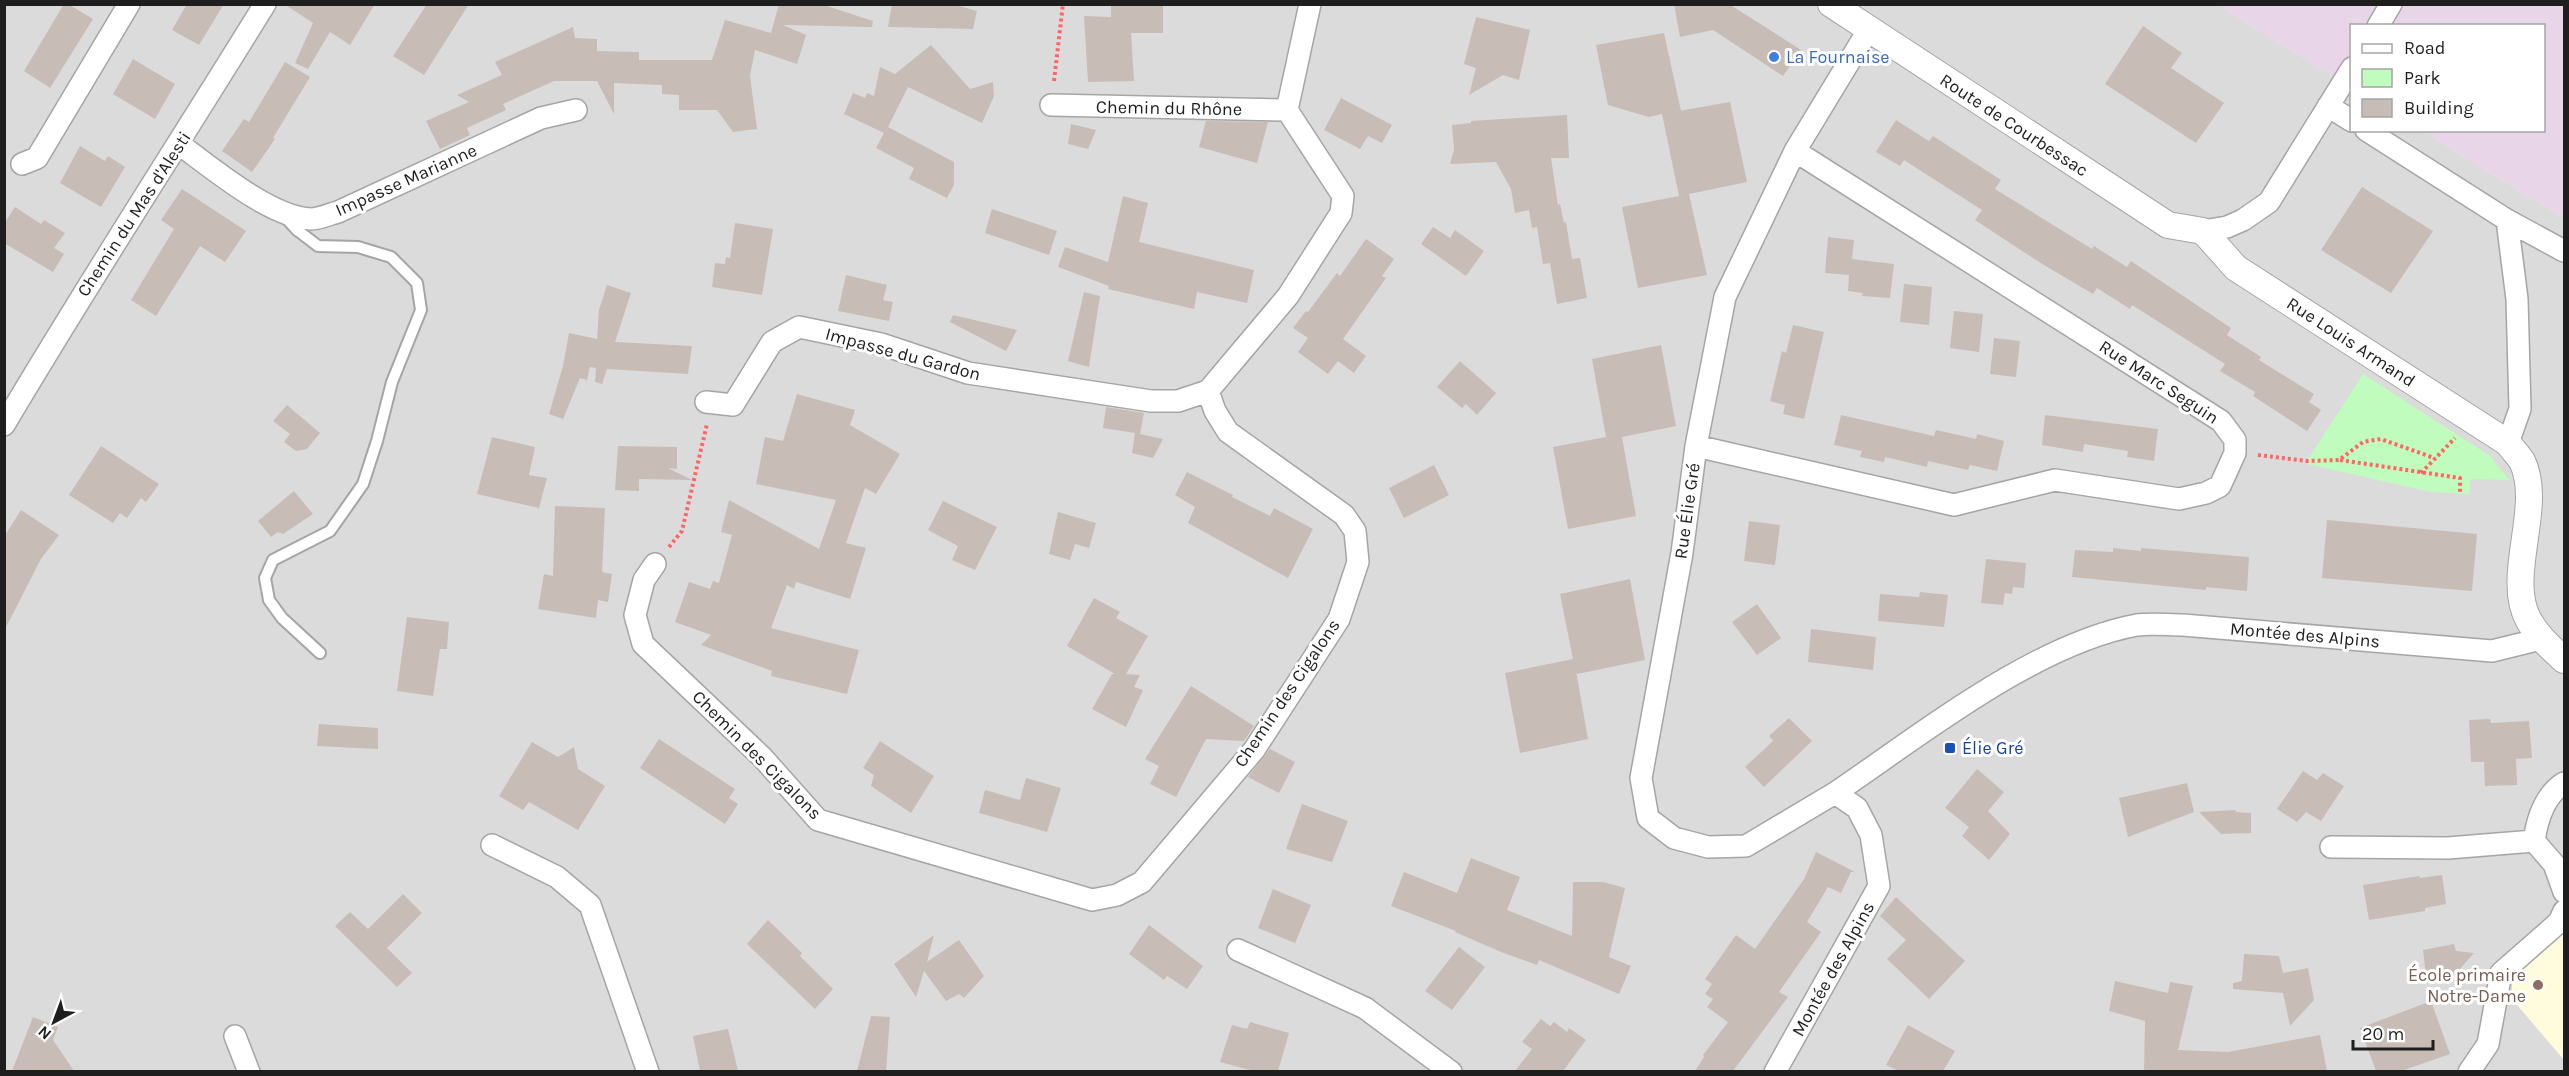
<svg xmlns="http://www.w3.org/2000/svg" width="2569" height="1076" viewBox="0 0 2569 1076" font-family="Karla,sans-serif">
<rect width="100%" height="100%" fill="#f0eae3"/>
<path fill="#dcdbdb" d="M5,5H2217L2351,87L2352,130L2422,131L2564,218V1071L5,1072Z"/>
<path fill="#e9d5e8" d="M2217,5H2564V218L2422,131L2544,130V26H2352L2351,87Z"/>
<path fill="#fffbdd" d="M2564,927V1060L2512,999V970Z"/>
<path fill="#c0fcbe" d="M2363,374L2490,456L2509,480L2471,479L2469,494L2431,492L2307,464V461Z"/>
<path fill="#c8bcb6" d="M64,4H68L93,19L50,88L24,71Z
M187,4H224L199,45L172,30Z
M284,4H375L350,45L330,32L308,69L295,63L313,23Z
M427,4H469L424,75L393,56Z
M779,4H821L873,21L872,27L783,25L806,35L797,64L755,50L750,76L757,129L733,132L717,110H679V95L662,94V85L614,83V114L597,81H554L503,104L506,110L467,128L470,135L440,149L426,121L469,102L457,95L502,75L495,62L573,27L575,38L597,39V51L639,52V60H712L725,20L771,33Z
M892,4H952L977,11L973,29L888,27Z
M1111,4H1163V33H1131L1134,81L1088,82L1084,16L1111,17Z
M1674,4H1729L1801,50L1783,76L1713,30L1680,37Z
M1476,17L1530,30L1519,80L1503,75L1469,95L1476,68L1464,64Z
M2143,26L2182,53L2171,68L2224,103L2196,143L2105,84Z
M1664,33L1681,111L1673,112L1730,102L1747,182L1689,194L1707,275L1638,288L1622,207L1679,196L1662,114L1649,117L1608,105L1596,45Z
M931,45L970,89L993,82L994,96L982,123L908,87L888,127L954,162V185L947,198L909,179L914,168L876,148L884,133L844,114L853,93L865,98L867,93L874,96L880,67L895,74Z
M133,59L175,84L155,119L113,94Z
M285,62L310,77L273,138L275,139L252,172L222,151L244,119L249,122Z
M1341,98L1392,125L1382,143L1368,136L1360,149L1324,130Z
M1567,115L1569,158H1551L1558,205L1560,204L1564,223L1566,222L1572,259L1580,258L1587,298L1557,304L1550,263L1543,264L1537,227L1532,228L1529,210L1515,213L1511,189L1496,162L1450,164L1454,150L1452,125L1471,123V121Z
M1896,120L1929,141L1933,136L2001,180L1995,189L2092,249L2094,246L2127,267L2131,261L2231,328L2227,335L2261,357L2259,360L2314,394L2309,402L2321,410L2307,431L2253,396L2255,392L2220,371L2225,364L2132,305L2130,309L2097,288L2093,294L2039,262L1975,220L1982,210L1904,160L1900,166L1876,152Z
M1206,121L1268,122L1257,163L1199,147Z
M1071,124L1096,130L1088,149L1068,144Z
M80,146L105,161L108,156L125,167L101,207L60,183Z
M2362,187L2433,231L2391,293L2321,250Z
M182,189L246,231L225,262L200,246L156,316L131,300L174,229L161,220Z
M1123,196L1148,203L1139,242L1254,270L1247,303L1197,292L1194,309L1108,289L1109,286L1058,267L1065,247L1108,262Z
M15,207L41,224L44,220L65,233L54,248L64,254L53,272L4,243V224Z
M992,209L1057,231L1049,255L985,233Z
M735,223L773,229L762,295L712,287L715,263L725,264L726,257L730,258Z
M1433,227L1450,238L1455,230L1484,251L1466,276L1421,244Z
M1828,237L1854,240L1852,259L1894,264L1890,298L1862,296L1863,293L1848,291L1849,275L1825,273Z
M1366,239L1394,259L1382,276L1386,278L1343,339L1366,356L1354,373L1338,361L1328,374L1298,352L1308,338L1293,328L1306,311L1308,312L1337,273L1340,276Z
M846,275L887,285L883,300L893,302L889,321L838,311Z
M1904,284L1932,287L1929,325L1900,322Z
M607,285L631,293L615,342L692,346L688,374L607,369L602,384L595,382L596,368L590,367L587,380L580,378L563,419L549,414L563,366L569,333L597,339L599,310Z
M1084,292L1100,296L1089,367L1068,361Z
M1954,311L1983,314L1979,352L1950,348Z
M953,315L1017,330L1006,351L950,322Z
M1793,325L1824,332L1804,419L1783,414L1785,405L1770,401L1782,351L1786,353Z
M1994,338L2020,341L2016,377L1990,374Z
M1661,345L1676,426L1622,437L1636,516L1568,529L1553,447L1606,437L1592,359Z
M1460,361L1496,393L1477,415L1466,404L1462,408L1437,387Z
M797,394L855,410L850,425L900,454L876,494L865,488L846,543L866,548L850,599L796,582L794,589L787,585L771,628L859,650L847,694L771,676L772,671L701,645L711,635L675,622L689,582L710,589L713,581L719,583L732,535L721,532L729,500L819,549L836,500L756,484L765,437L783,441Z
M287,405L320,433L307,449L296,451L284,442L290,434L273,421Z
M1106,407L1144,413L1140,434L1163,439L1153,458L1132,453L1135,433L1103,428Z
M1841,415L1934,436L1936,430L1976,439L1977,434L2004,441L1997,471L1970,465L1968,470L1928,461L1927,467L1885,457L1884,462L1860,457L1862,451L1834,445Z
M2045,415L2158,429L2154,461L2127,457L2128,451L2084,444L2083,452L2042,445Z
M492,437L535,447L529,475L547,478L539,508L477,494Z
M101,446L159,484L146,502L141,498L127,518L120,513L113,523L69,495Z
M618,446L677,447V469L668,468L692,480L639,479V491L615,490Z
M1434,465L1449,495L1404,518L1389,488Z
M1187,472L1233,495L1232,497L1270,516L1274,508L1313,529L1288,578L1188,523L1195,507L1175,495Z
M294,491L313,514L283,534L278,532L271,537L258,521Z
M943,501L997,527L975,570L952,560L958,546L928,530Z
M555,506L605,508L602,572L612,574L608,602L598,600L596,618L538,609L544,574L553,576Z
M21,510L59,535L41,559L4,631V537Z
M1058,512L1096,523L1089,548L1075,544L1070,560L1049,554Z
M2327,520L2477,534L2472,591L2322,578Z
M1749,521L1780,525L1775,565L1744,561Z
M2113,548L2141,551V548L2249,557L2247,591L2206,587V590L2072,577L2075,550L2113,552Z
M1986,559L2026,563L2024,588L2013,587L2012,594L2005,593L2003,605L1981,603Z
M1630,579L1645,660L1577,674L1576,671L1588,739L1520,753L1505,673L1573,659L1560,594Z
M1920,592L1948,595L1944,627L1878,621L1880,594L1919,597Z
M1094,598L1120,612L1116,618L1148,636L1126,674L1140,675L1134,687L1143,690L1126,727L1092,709L1112,674H1115L1067,646Z
M1757,604L1781,638L1757,655L1732,622Z
M407,617L449,622L447,649H440L433,696L397,691Z
M1811,629L1876,637L1873,670L1808,662Z
M1191,686L1254,726L1244,741L1206,739L1176,797L1150,784L1159,766L1145,759Z
M1789,718L1812,741L1764,787L1745,767L1773,741L1769,736Z
M2490,719L2491,723L2529,721L2532,758L2516,759L2517,785L2485,786L2484,762H2471L2469,720Z
M319,724L378,728V749L317,746Z
M659,739L735,789L729,798L738,804L725,824L640,768Z
M880,741L934,776L911,813L871,786L874,775L863,768Z
M532,742L558,757L574,747L578,769L605,786L578,830L529,802L523,810L499,796Z
M1270,749L1295,762L1279,793L1248,777Z
M1977,769L2004,792L1988,811L2010,834L1989,860L1962,836L1969,827L1945,808Z
M2303,771L2317,780L2323,773L2344,786L2321,821L2306,812L2297,822L2277,809Z
M1026,778L1061,788L1047,832L979,813L985,790L1020,800Z
M2187,783L2194,812L2128,837L2119,798Z
M1302,804L1348,821L1332,862L1286,849Z
M2236,810L2235,812L2251,813V833L2221,834L2199,812Z
M1816,852L1855,872H1851L1841,893L1828,887L1807,922L1821,932L1779,992L1788,997L1733,1071H1695L1704,1057L1703,1055L1728,1022L1707,1007L1713,999L1705,994L1712,984L1705,979L1736,935L1755,949L1804,879Z
M1471,858L1520,877L1507,910L1572,936L1573,882H1603L1625,888L1609,957L1631,966L1619,994L1539,960L1537,965L1501,952L1455,932L1456,931L1391,906L1404,872L1457,893Z
M2442,875L2446,904L2425,908V911L2369,920L2363,885L2419,876L2420,878Z
M1273,889L1311,905L1295,943L1258,928Z
M403,894L422,913L387,948L412,973L397,987L335,926L350,912L368,929Z
M1896,897L1965,961L1929,999L1887,959L1906,940L1880,916Z
M768,920L802,953L800,956L833,989L815,1009L747,944Z
M1149,925L1203,966L1187,989L1167,976L1164,980L1129,954Z
M934,935L927,962L959,940L984,976L964,998L959,994L946,1001L924,971L916,997L894,964Z
M2454,944L2456,951L2474,953L2458,971L2426,976L2423,950Z
M1459,947L1485,967L1452,1010L1425,991Z
M2244,954L2279,956L2283,973L2308,968L2314,1000L2290,1026L2283,993L2233,989V983L2242,981Z
M2115,981L2168,993L2170,982L2193,986L2178,1050L2228,1052L2320,1035L2327,1071H2144L2145,1021L2109,1011Z
M2431,1001L2450,1054L2401,1071H2376L2360,1028Z
M871,1016L890,1017L886,1071H857Z
M33,1017L58,1027L53,1040L74,1071H12Z
M1541,1019L1550,1026L1554,1022L1567,1032L1569,1028L1586,1040L1563,1071H1515L1532,1049L1522,1042Z
M1250,1022L1289,1033L1278,1071H1254L1220,1062L1232,1025L1247,1029Z
M1908,1025L1955,1051L1943,1071H1899L1886,1065Z
M728,1029L738,1071H700L693,1036Z"/>
<g fill="none" stroke-linecap="round" stroke-linejoin="round">
<g stroke="#a5a5a5" stroke-width="14">
<path id="service" d="M286,218L297,230L318,246L358,247L391,257L417,283L421,310L392,382L377,441L363,484L330,531L273,560L265,578L269,600L282,618L320,653"/>
</g>
<g stroke="#a5a5a5" stroke-width="24">
<path id="minor" d="M2378,26L2391,4
M1051,105L1287,110
M2328,106L2352,121
M2366,130L2507,220L2517,299L2520,409L2508,443
M179,144C211,167 271,218 311,219C319,219 330,214 338,212L541,118L576,110
M22,164L37,158L129,4
M2507,220L2564,251
M2203,231L2227,227L2243,220L2269,202L2352,68
M706,402L733,405L772,342L799,327L881,344L968,373L1151,401H1178L1208,391
M4,425C88,283 178,145 265,4
M1696,446L1954,505L2055,480L2179,499L2206,493L2220,486L2235,453V440L2221,421L1795,151
M655,564L644,580L635,615L643,644L762,757L818,820L1092,900L1117,895L1142,882L1254,750L1339,619L1358,562L1355,531L1344,515L1228,432L1215,411L1208,391L1288,296L1341,213L1343,196L1287,110L1310,4
M2564,783C2545,795 2537,820 2534,841L2554,864L2564,892
M1835,793L1746,846L1708,847L1674,838L1648,818L1641,778L1682,553L1696,446L1725,297L1795,151L1869,29
M492,845L557,877L590,905L648,1072
M2331,847L2448,848L2534,841
M1238,950L1365,1008L1451,1072
M235,1036L249,1072
M1775,1072L1879,886L1871,835L1857,808L1835,793C1921,735 2034,644 2137,625C2151,623 2168,625 2183,625L2492,651L2541,639
M2469,1072L2488,1044L2501,973L2559,922L2564,911"/>
</g>
<g stroke="#a5a5a5" stroke-width="28">
<path id="tertiary" d="M1831,4L2168,225L2203,231L2236,268L2508,443C2512,449 2518,455 2522,461C2544,506 2505,575 2528,619C2537,636 2550,647 2564,660"/>
</g>
<path stroke="#ff6567" stroke-width="4" stroke-dasharray="3 3" stroke-linecap="butt" d="M1054,81L1063,4
M2258,455L2307,461L2339,460L2363,442L2381,439L2434,458
M2340,460L2460,478V493
M2421,473L2455,438
M669,547L682,531L707,424"/>
<use href="#service" stroke="#fff" stroke-width="10"/>
<use href="#minor" stroke="#fff" stroke-width="21"/>
<use href="#tertiary" stroke="#fff" stroke-width="26"/>
</g>
<circle fill="#3f7fe0" stroke="#fff" stroke-width="2" cx="1774" cy="57" r="6"/>
<rect fill="#1a4fb4" stroke="#fff" stroke-width="2" x="1944" y="742" width="12" height="12" rx="3"/>
<circle fill="#8d6e63" stroke="#fff" stroke-width="2" cx="2538" cy="985" r="6"/>
<g text-anchor="middle" dominant-baseline="central" stroke-width="6" stroke-linejoin="round" paint-order="stroke">
<g font-size="18" fill="#366cbe" stroke="#fff" text-anchor="start">
<text x="1786" y="57">La Fournaise</text>
</g>
<g font-size="18" fill="#1e1e1e" stroke="#fff">
<text transform="translate(1169 108) rotate(1)">Chemin du Rhône</text>
<text transform="translate(2014 125) rotate(33)">Route de Courbessac</text>
<text transform="translate(406 180) rotate(-24)">Impasse Marianne</text>
<text transform="translate(134 214) rotate(-57)">Chemin du Mas d'Alesti</text>
<text transform="translate(2351 342) rotate(33)">Rue Louis Armand</text>
<text transform="translate(903 354) rotate(15)">Impasse du Gardon</text>
<text transform="translate(2159 382) rotate(33)">Rue Marc Seguin</text>
<text transform="translate(1687 511) rotate(-82)">Rue Élie Gré</text>
<text transform="translate(2305 635) rotate(5)">Montée des Alpins</text>
<text transform="translate(1287 693) rotate(-56)">Chemin des Cigalons</text>
<text transform="translate(757 755) rotate(45)">Chemin des Cigalons</text>
<text transform="translate(1833 969) rotate(-61)">Montée des Alpins</text>
</g>
<g font-size="18" fill="#164399" stroke="#fff" text-anchor="start">
<text x="1962" y="748">Élie Gré</text>
</g>
<g font-size="18" fill="#785e54" stroke="#fff" text-anchor="end">
<text x="2526" y="975">École primaire<tspan x="2526" dy="21">Notre-Dame</tspan></text>
</g>
</g>
<rect width="2569" height="1076" fill="none" stroke="#1e1e1e" stroke-width="12"/>
<rect x="2350" y="24" width="195" height="108" fill="#ffffff" stroke="#a5a5a5" stroke-width="1.5"/>
<rect x="2362" y="44" width="30" height="9" fill="#ffffff" stroke="#a5a5a5" stroke-width="1.5"/>
<text x="2404" y="54" font-size="18" fill="#1e1e1e">Road</text>
<rect x="2362" y="69" width="30" height="18" fill="#c0fcbe" stroke="#a5a5a5" stroke-width="1.5"/>
<text x="2404" y="84" font-size="18" fill="#1e1e1e">Park</text>
<rect x="2362" y="99" width="30" height="18" fill="#c8bcb6" stroke="#a5a5a5" stroke-width="1.5"/>
<text x="2404" y="114" font-size="18" fill="#1e1e1e">Building</text>
<g transform="translate(54 1022) rotate(221)" stroke="#ffffff" stroke-width="4.5" paint-order="stroke">
<path d="M0-4.5L10 22L0 15L-10 22Z" fill="#1e1e1e"/>
<text y="-9" font-size="16" font-weight="bold" text-anchor="middle" fill="#1e1e1e">N</text>
</g>
<path d="M2353 1040v9h80v-9" fill="none" stroke="#1e1e1e" stroke-width="3"/>
<text x="2362" y="1040" font-size="18" fill="#1e1e1e" stroke="#ffffff" stroke-width="4.5" paint-order="stroke">20 m</text>
</svg>
